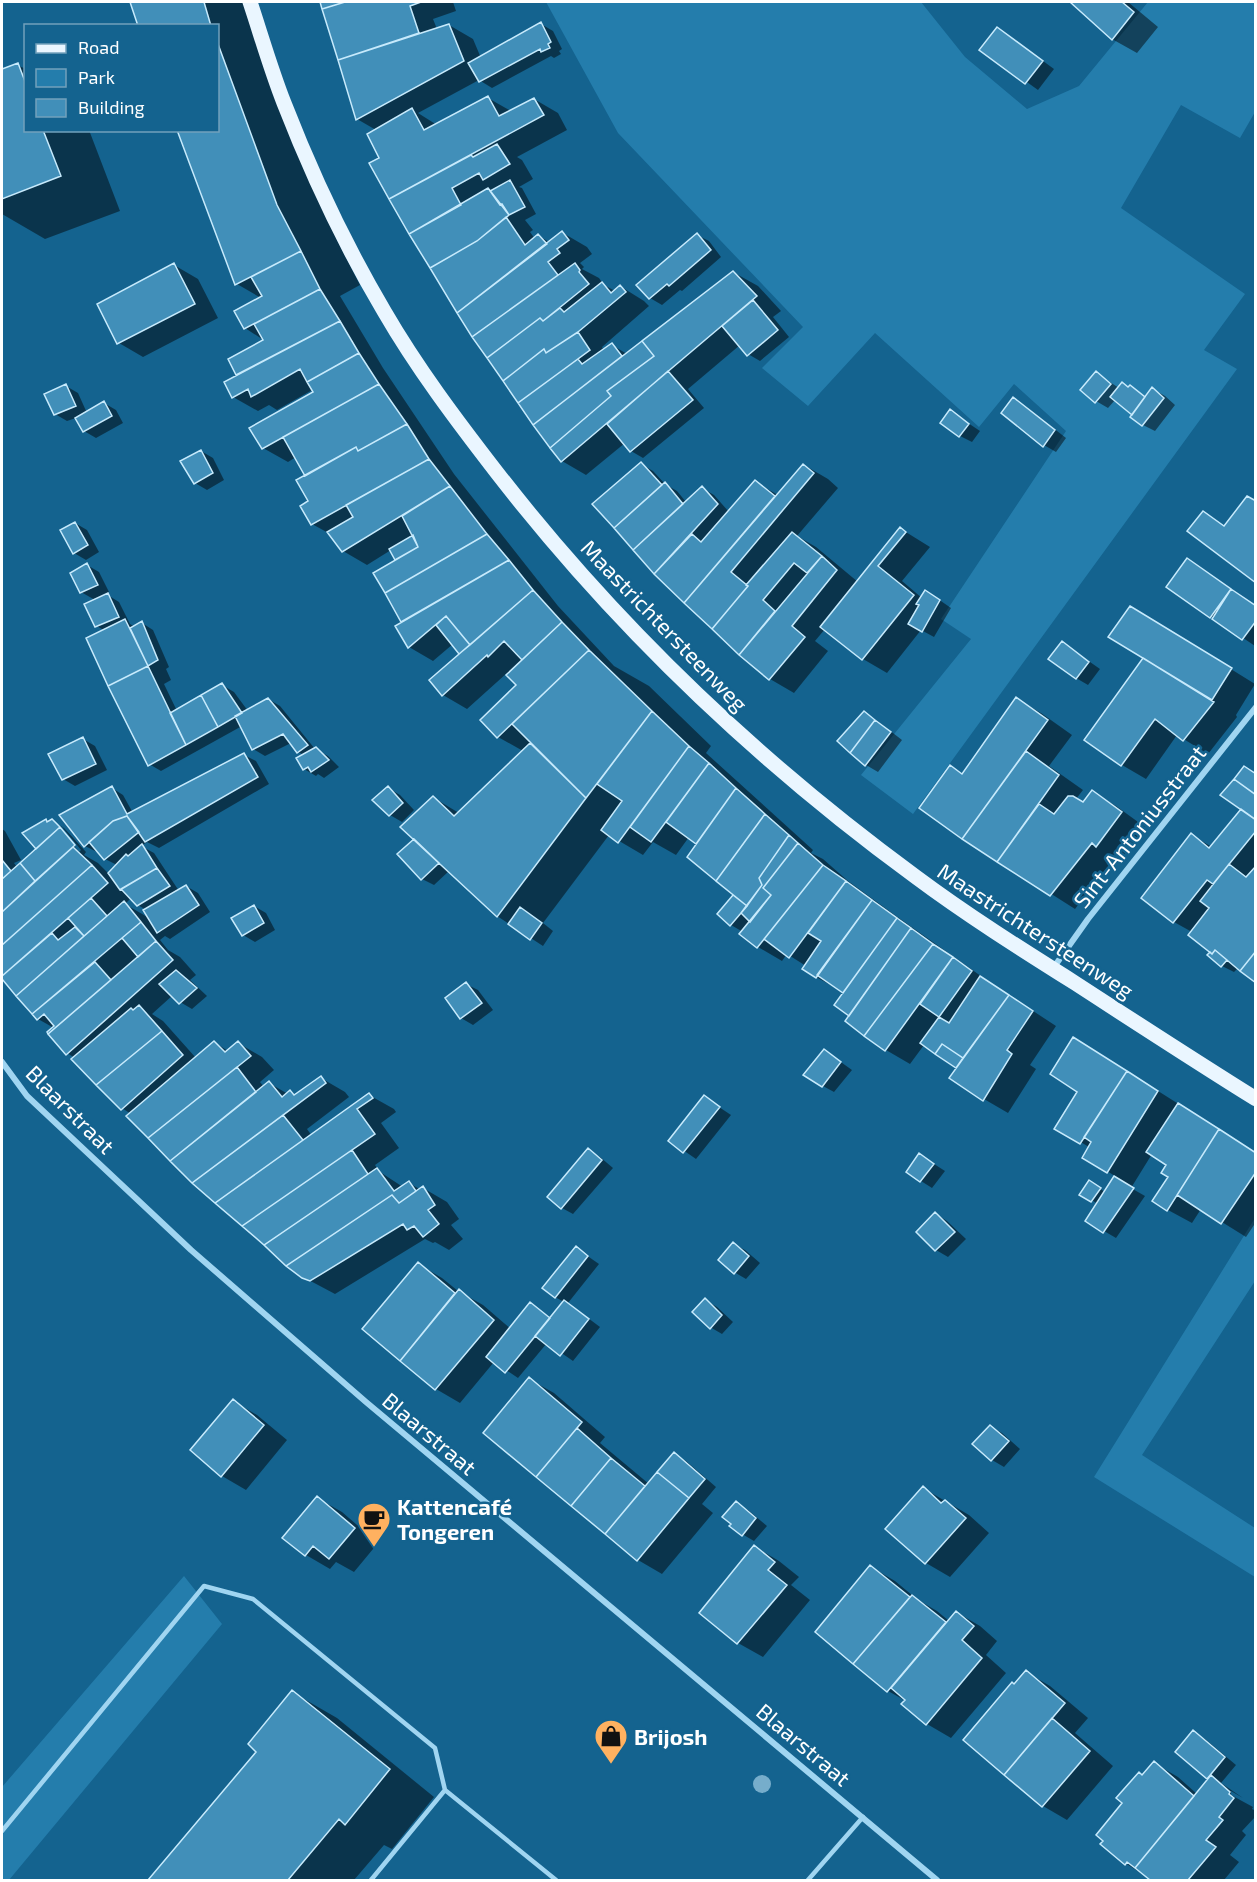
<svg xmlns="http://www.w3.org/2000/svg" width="1257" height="1882" viewBox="0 0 1257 1882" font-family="'Exo 2',sans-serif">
<rect width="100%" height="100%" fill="#14638f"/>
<path fill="#247dac" d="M546,2H921L965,57L1027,109L1079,86L1148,2H1255V112L1240,138L1181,105L1121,208L1245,294L1204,350L1237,369L913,814L861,775L971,639L941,619L1066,431L1014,384L979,427L875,333L808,406L762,368L803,327L618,133Z
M1255,1218V1281L1142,1455L1255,1528V1577L1094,1477Z
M184,1576L222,1624L9,1880H2V1787Z"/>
<path fill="#0007" fill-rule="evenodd" d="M132,2H252L337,240L360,285L340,296L383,368L454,474L558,606L614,666L649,686L711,746L706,753L813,850L811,853L823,859L848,881L896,916L995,986L1056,1026L1030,1065L1036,1069L1008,1113L984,1099L958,1067L924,1045L910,1064L886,1050L847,1021L852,1015L845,993L816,977L806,966L787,954L782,961L758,947L743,932L731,925L719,914L735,895L698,843L689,837L676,855L653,842L643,855L609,835L543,923L553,931L543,946L497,916L449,871L434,885L422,879L416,840L434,798L459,813L523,751L498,737L518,685L507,673L467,709L443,695L462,654L453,644L433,661L409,647L397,626L404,622L375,573L397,560L391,550L367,565L343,551L332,535L312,524L307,476L296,457L288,462L263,448L315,392L314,389L277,410L269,405L258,411L233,397L238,376L230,360L265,341L245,328L261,298L237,284L218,130V26H141Z
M322,2H453L456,11L433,19L437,29L449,25L473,39L481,58L541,24L553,31L562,49L559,51L561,54L554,58L551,56L492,88L479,80L418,113L437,125L488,98L511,111L534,99L558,113L567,130L517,157L522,160L533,179L519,187L522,188L536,214L525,220L533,230L530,232L535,239L539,236L551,243L563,233L587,247L592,254L580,263L584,267L582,269L599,278L604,285L615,291L620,286L644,301L649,306L602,347L604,351L612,345L627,354L733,272L758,286L781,311L773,317L789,337L760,361L748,354L740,345L688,389L704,408L643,458L631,451L625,443L586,475L562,461L504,380L443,288L371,164L381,158L376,130L357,119Z
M1072,2H1128L1158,27L1137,53L1112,39Z
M1009,36L1054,69L1038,90L982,50Z
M17,65L26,69V130H89L120,211L45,239L2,214V71Z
M697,235L709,241L721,257L682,291L680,290L662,305L650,298Z
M174,265L198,279L218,318L143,357L119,343Z
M1096,373L1119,388L1130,387L1147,397L1153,389L1165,396L1175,405L1155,431L1143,425L1115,400L1108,408L1096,401Z
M66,386L78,393L87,413L104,403L116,410L123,423L96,438L84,431L76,418L67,421L55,414Z
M1013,399L1025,406L1066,438L1056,452L1044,445Z
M950,411L980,431L972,442L960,436Z
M201,451L213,458L224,480L207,490L195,483Z
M641,464L653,471L665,484L677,491L686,502L702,488L714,495L729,512L755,482L778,495L804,465L828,479L838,488L797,536L816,547L858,582L901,529L930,547L902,581L922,598L938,599L951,608L934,637L921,630L887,673L863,659L825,629L815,641L828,651L794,693L770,679L740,654L655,573L594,504Z
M75,523L87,530L99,552L86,560L74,553Z
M1188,560L1256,606L1255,646L1168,587Z
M87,565L99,572L109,592L106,594L119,602L130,624L135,627L142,623L153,630L169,667L166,669L171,680L164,684L177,711L222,685L234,692L248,711L268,699L280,706L315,749L328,756L339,767L324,778L318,774L316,776L304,769V755L298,752L291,743L265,756L253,749L242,726L161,771L149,764L105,631L97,626L95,600L81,592Z
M1155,622L1255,684L1236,715L1237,717L1208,754L1177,735L1146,779L1122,765L1086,740L1145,658Z
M1063,643L1100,669L1088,685L1076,678Z
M1017,699L1041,713L1072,735L1049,766L1083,790L1076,799L1084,803L1092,792L1116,806L1145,827L1121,859L1116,856L1075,909L963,838L921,807L950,767L963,774Z
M864,713L876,720L902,740L878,772L866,765L839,741Z
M83,739L95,746L107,770L75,786L63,779Z
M244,755L256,761L269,784L159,848L147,842L141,846L154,853L179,891L186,886L198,893L210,912L170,939L165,936L160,940L168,950L180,957L196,975L190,980L207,996L192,1009L180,1002L173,995L152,1014L163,1021L196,1058L214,1042L228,1051L238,1043L262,1057L274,1070L260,1082L264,1087L269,1083L288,1094L290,1092L296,1095L321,1078L345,1092L349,1097L307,1129L312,1136L369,1095L394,1109L396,1112L381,1123L399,1148L375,1165L380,1172L403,1187L409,1183L421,1190L423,1188L447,1202L459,1219L451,1225L463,1239L449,1250L435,1242L433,1243L425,1239L335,1294L303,1277L193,1182L131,1114L122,1108L75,1058L67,1053L54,1028L38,1019L2,977V829L5,831L21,860L14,863L17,867L38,849L46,821L49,822L52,821L64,828L86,852L84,855L98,863L108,873L117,865L105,859L99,851L97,852L85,846L112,788L123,795L133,813ZM58,827H62L81,850L79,852ZM131,898L138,905L146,910L149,918L125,904Z
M1256,774V981L1238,968L1234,972L1222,966L1209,955L1212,952L1192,932L1174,922L1191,835L1212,847L1243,809Z
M388,788L400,795L414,810L402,822L390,815Z
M254,906L266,913L275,930L255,942L243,935Z
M466,984L478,990L493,1010L473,1025L461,1018Z
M824,1050L852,1070L834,1092L823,1086Z
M1098,1053L1256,1153V1222L1246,1237L1201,1209L1192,1223L1168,1210L1170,1177L1169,1165L1152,1154L1131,1188L1145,1196L1116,1238L1104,1231L1098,1204L1082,1194L1090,1182L1105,1192L1115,1176L1084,1157L1089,1147L1057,1128L1079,1091Z
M704,1097L731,1115L696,1159L670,1141Z
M588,1150L600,1157L613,1168L573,1214L562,1208Z
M920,1155L945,1171L932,1188L921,1181Z
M936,1214L947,1221L966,1239L948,1257L936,1250Z
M733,1244L745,1250L760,1263L746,1279L734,1272Z
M576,1248L599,1264L568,1303L600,1327L573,1361L547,1343L518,1378L494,1362L460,1403L436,1389L364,1329L418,1264L442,1278L458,1291L483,1305L511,1329L531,1304L551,1318L564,1302L555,1297Z
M705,1300L717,1307L733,1322L722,1334L710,1327Z
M529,1379L554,1393L605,1437L600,1443L649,1484L674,1454L686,1461L716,1487L702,1504L713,1513L662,1574L638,1560L485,1432Z
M233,1401L257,1415L287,1440L246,1490L222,1476L192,1450Z
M990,1426L1002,1433L1020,1449L1004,1467L992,1460L974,1444Z
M923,1488L969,1515L989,1533L950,1577L926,1563Z
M317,1498L342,1512L378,1543L354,1572L336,1562L330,1569L306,1555L284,1537Z
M736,1503L748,1510L767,1526L754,1541L742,1534Z
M755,1547L779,1561L799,1577L791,1585L810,1600L763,1657L738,1643L701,1612Z
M871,1567L895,1581L918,1600L937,1611L949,1621L956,1612L980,1626L997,1641L986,1655L1006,1673L951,1738L927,1724L906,1701L888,1691L817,1631Z
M1026,1672L1050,1686L1088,1718L1075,1733L1113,1766L1067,1820L1043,1806L1014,1685Z
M292,1692L337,1718L434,1797L392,1849L384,1845L354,1880H150L258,1752Z
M1193,1732L1205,1739L1236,1765L1221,1783L1243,1798L1231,1791V1795L1253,1807L1252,1809L1256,1811V1816L1242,1831L1246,1835L1230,1855L1239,1862L1224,1880H1152L1125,1863L1143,1776L1154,1763L1178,1777L1197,1794L1210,1779L1177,1752Z"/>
<path fill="#418fb9" stroke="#c7eafc" stroke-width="1.5" d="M130,2H204L211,26H138Z
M320,2H345L322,9Z
M345,2H421L410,6L419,33L338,60L322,9Z
M1070,2H1122L1134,12L1112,40Z
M541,22L551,42L548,44L550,48L541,52L540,49L479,82L468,63Z
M449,24L464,61L356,120L338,60Z
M997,27L1043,61L1025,84L979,50Z
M218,44L277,205L301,251L235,285L177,130H218Z
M18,63L26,84V130H43L61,176L2,199V69Z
M488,96L499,116L534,98L544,115L389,199L369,163L379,158L367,134L412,108L424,130Z
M497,144L510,164L483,180L479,173L452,188L461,205L409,234L389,199L471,155L473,157Z
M510,180L525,207L509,215L502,204L500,205L490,191Z
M488,188L509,215L477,241L430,268L409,234Z
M506,217L525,245L538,234L547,244L457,313L430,268L477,241Z
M562,231L569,240L557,249L560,253L548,262L558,275L472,337L457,313Z
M697,233L711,250L669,286L667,284L649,299L636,285Z
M301,251L320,289L244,329L234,311L262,296L251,277Z
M174,263L195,304L117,344L97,304Z
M575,263L580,270L579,272L589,284L543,321L540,318L487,358L472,337Z
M733,271L757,296L561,462L550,448L611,396L607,391L654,356L642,341Z
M602,282L611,293L620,285L626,292L578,332L546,353L544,349L503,381L487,358L540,318L543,321L560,308L564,312Z
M320,289L340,321L236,375L228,359L263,340L254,324Z
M753,300L778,330L747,356L722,326Z
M340,321L359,353L307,382L300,369L251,397L248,389L232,398L224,382Z
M578,332L590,350L518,403L503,381L544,349L546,353Z
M642,341L654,356L607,391L611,396L550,448L533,425Z
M612,343L622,356L533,425L518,403L578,359L582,364Z
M359,353L379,384L262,449L249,428L313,392L307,382Z
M668,371L693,400L630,452L607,424Z
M1096,371L1111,384L1095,403L1080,390Z
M1122,382L1128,387L1130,385L1145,397L1132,415L1110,397Z
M66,384L76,406L54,415L44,394Z
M379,384L407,424L358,451L356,447L305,476L283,437Z
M1152,387L1164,398L1142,426L1130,417Z
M1013,397L1055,430L1043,447L1001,413Z
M104,401L112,416L83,432L75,418Z
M950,409L969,424L959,437L940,423Z
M407,424L429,459L311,525L300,506L308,501L296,480L356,447L358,451Z
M201,450L213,473L194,484L180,461Z
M429,459L450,486L342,552L327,532L353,517L346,505Z
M641,462L662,485L614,528L592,504Z
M803,464L814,473L731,572L748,586L712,629L684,603Z
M755,480L775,496L684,603L654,574L692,534L701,542Z
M665,482L683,504L633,550L614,528Z
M450,486L487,534L385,593L373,573L418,547L402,516Z
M702,486L718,504L654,574L633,550Z
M1247,496L1256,501V583L1187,531L1203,511L1224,526Z
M75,522L88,545L73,554L60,530Z
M900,527L906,532L878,566L914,595L862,660L820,627Z
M792,532L822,556L807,573L794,563L763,600L775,611L739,655L712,629L748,586L746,585Z
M487,534L509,560L401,622L385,593Z
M413,535L418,547L395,560L389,549Z
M822,556L837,570L792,626L805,637L769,680L739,655Z
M1187,558L1231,589L1210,618L1166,587Z
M509,560L533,590L470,645L446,616L408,648L395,626Z
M87,563L98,585L80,593L70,573Z
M1231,589L1256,606V621L1242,640L1212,619Z
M533,590L562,622L522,660L504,641L488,657L487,655L442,696L429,680Z
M925,590L940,600L922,632L908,624L919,605L916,604Z
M108,593L119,617L95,627L84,604Z
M1130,606L1232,668L1212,700L1108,637Z
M446,616L470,645L459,654L436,625Z
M125,619L148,666L108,686L86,638Z
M142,621L158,660L148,666L130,628Z
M562,622L589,650L497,738L480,720L516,685L506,675Z
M1062,641L1089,662L1076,679L1048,659Z
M589,650L652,711L586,798L512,724Z
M1143,658L1214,702L1183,741L1155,719L1121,766L1084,740Z
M148,666L186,745L148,766L108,686Z
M222,683L242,713L218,727L201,695Z
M201,695L218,727L186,745L170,713Z
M1016,697L1048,720L962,839L919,808L950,765L962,774Z
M268,698L308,745L297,753L283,734L252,750L235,716Z
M652,711L689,746L618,843L601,830L622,801L597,784Z
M864,711L875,720L850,753L837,741Z
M875,720L891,732L865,766L850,753Z
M83,737L96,764L62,780L48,754Z
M530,743L586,798L497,917L400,827L433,796L454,816Z
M689,746L709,763L651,842L630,827Z
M316,747L329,760L311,772L308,767L303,770L296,758Z
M1026,751L1059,775L997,862L962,839Z
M244,753L258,777L145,842L127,816L113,821L84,847L59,815L112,786L127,814Z
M709,763L736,788L696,844L666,822Z
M1244,766L1256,774V795L1234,779Z
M1234,779L1256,795V820L1220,795Z
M388,786L403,803L389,816L372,800Z
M736,788L765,814L716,881L687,857Z
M1092,790L1122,812L1096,847L1092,843L1050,896L997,862L1039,804L1054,814L1068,796H1073L1083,802Z
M1241,809L1256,820V831L1213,884L1207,880L1173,923L1141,898L1191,833L1209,848Z
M765,814L789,835L759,878L762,885L747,906L716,881Z
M127,816L139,832L104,860L89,842L113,821Z
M46,819L47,822L52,819L60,827L36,849L22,833Z
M60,827L75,845L35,881L20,863Z
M789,835L798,843L763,888L771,895L750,922L741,913L762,885L759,878Z
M414,839L439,863L421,880L397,854Z
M798,843L823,865L757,948L739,934L771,895L763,888Z
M142,844L157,868L120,890L108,873L126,854L128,856Z
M73,847L92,865L2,945V912Z
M2,860L11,871L2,879Z
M20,863L35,881L2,912V879Z
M1229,864L1246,877L1256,866V951L1240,971L1215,950L1212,954L1188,935L1209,908L1200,901Z
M92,865L108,883L2,976V945Z
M823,865L846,881L789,958L764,939Z
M157,868L170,886L137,906L121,889Z
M846,881L872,900L816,978L802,969L821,941L808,933Z
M186,885L199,905L157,933L143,910Z
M733,895L747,906L730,926L717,914Z
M91,898L107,916L84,936L68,918Z
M872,900L897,918L843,993L817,975Z
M124,901L141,922L32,1014L16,996Z
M254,905L264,923L242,936L231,918Z
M520,907L542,923L530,940L508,924Z
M897,918L911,928L849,1016L834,1005Z
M141,922L156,941L138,957L122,938Z
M75,927L84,936L16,996L2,979V976L52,933L58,940Z
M911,928L933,944L864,1036L845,1021Z
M156,941L173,960L66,1055L48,1034Z
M933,944L953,957L885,1051L864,1036Z
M1215,950L1227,960L1221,967L1207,955L1210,952L1212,954Z
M1256,951V983L1240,971Z
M953,957L972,971L939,1017L920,1004Z
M95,962L111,980L48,1034L47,1032L54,1026L44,1014L37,1020L32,1014Z
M176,970L197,988L179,1004L159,984Z
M980,976L1009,995L963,1058L942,1044L935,1054L920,1043L939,1017L949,1023Z
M466,982L482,1003L460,1019L445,998Z
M1009,995L1033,1011L1007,1050L1012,1054L983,1101L949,1078Z
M139,1005L162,1031L96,1085L71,1059L131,1008L133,1010Z
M162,1031L183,1055L121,1110L96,1085Z
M1073,1037L1127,1071L1080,1144L1054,1129L1077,1092L1050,1074Z
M214,1041L225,1052L238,1041L251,1056L148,1138L126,1116Z
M942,1044L963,1058L956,1068L935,1054Z
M824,1049L841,1062L822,1087L803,1075Z
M237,1067L256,1092L170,1161L148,1138Z
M1127,1071L1158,1091L1107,1173L1082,1158L1091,1142L1084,1137Z
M321,1076L326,1083L192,1183L170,1161L269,1081L282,1097L290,1090L294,1095Z
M369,1093L373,1098L357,1109L375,1134L242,1226L215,1203Z
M704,1095L720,1107L683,1153L668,1141Z
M1178,1103L1219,1129L1167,1211L1152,1201L1168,1177L1161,1173L1166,1165L1146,1152Z
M283,1115L303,1140L215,1203L192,1183Z
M1219,1129L1256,1153V1172L1221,1224L1177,1195Z
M588,1148L602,1160L561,1209L547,1197Z
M352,1150L368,1174L264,1245L242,1226Z
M919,1153L934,1164L920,1182L906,1172Z
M377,1168L394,1191L409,1181L416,1191L399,1203L392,1195L286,1266L264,1245Z
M1114,1176L1134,1188L1103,1233L1085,1221Z
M1089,1180L1101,1188L1091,1202L1079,1195Z
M423,1186L435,1205L428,1210L439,1224L423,1237L414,1226L407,1230L403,1224L310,1281L302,1278L286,1266L392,1195L399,1203Z
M935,1212L955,1232L935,1251L916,1232Z
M733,1242L749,1256L734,1274L718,1260Z
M576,1246L588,1256L555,1298L542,1288Z
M418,1262L455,1293L400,1361L362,1329Z
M459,1289L494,1320L435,1390L400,1361Z
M705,1298L722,1315L710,1329L692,1312Z
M564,1300L589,1319L560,1356L535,1336Z
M530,1302L550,1318L505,1373L486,1357Z
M529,1377L582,1422L536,1477L483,1433Z
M233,1399L264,1425L221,1477L190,1450Z
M990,1425L1009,1441L991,1461L972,1444Z
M577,1428L611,1458L571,1506L536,1477Z
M674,1452L705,1479L689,1498L657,1472Z
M611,1458L645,1486L605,1534L571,1506Z
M657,1472L689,1498L637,1561L605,1534Z
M923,1486L941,1503L945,1500L966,1518L925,1564L885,1529Z
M317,1496L355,1528L329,1559L313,1546L305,1556L282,1538Z
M736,1501L756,1518L742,1536L729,1526L731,1524L722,1517Z
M754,1545L775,1562L768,1570L787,1585L737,1644L699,1613Z
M870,1565L910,1597L853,1664L815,1632Z
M912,1595L946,1622L887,1692L853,1664Z
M956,1611L974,1626L962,1640L982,1658L926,1725L901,1704L905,1700L891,1688Z
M1026,1670L1065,1703L1004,1775L963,1740L1012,1682L1014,1684Z
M292,1690L390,1769L345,1825L339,1819L288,1880H148L256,1752L248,1744Z
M1052,1718L1090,1751L1042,1807L1004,1775Z
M1193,1730L1225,1757L1207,1779L1175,1752Z
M1154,1761L1194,1796L1135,1868L1127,1862L1125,1865L1100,1844L1103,1841L1096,1835L1122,1803L1116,1798L1139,1772L1142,1775Z
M1211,1775L1230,1792L1229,1794L1234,1798L1219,1817L1223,1820L1206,1840L1216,1847L1188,1880H1150L1135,1868Z"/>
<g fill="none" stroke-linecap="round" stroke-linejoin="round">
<path stroke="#a0d5f1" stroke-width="4.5" d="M2,1831L204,1586L253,1599L435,1748L445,1790L556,1880
M371,1880L445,1790
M808,1880L863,1817"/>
<path stroke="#a0d5f1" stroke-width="6" d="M1054,967L1088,919L1256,707
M2,1062L27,1096L191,1250L366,1402L937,1880"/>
<path stroke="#eaf6ff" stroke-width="15" d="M250,2C261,35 271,70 284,103C312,175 345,245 384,311C417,368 457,421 498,474C617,627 759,762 916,877C967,915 1021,949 1075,983C1135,1022 1195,1061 1256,1099"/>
</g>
<circle fill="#76adcb" cx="762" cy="1784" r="9"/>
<defs>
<g id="cafe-pin" transform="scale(1.725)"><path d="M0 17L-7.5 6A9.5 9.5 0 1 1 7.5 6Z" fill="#ffb160" stroke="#14638f"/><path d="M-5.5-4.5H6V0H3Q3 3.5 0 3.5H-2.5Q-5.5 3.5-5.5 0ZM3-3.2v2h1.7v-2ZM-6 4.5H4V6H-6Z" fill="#111"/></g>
<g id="shop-pin" transform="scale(1.725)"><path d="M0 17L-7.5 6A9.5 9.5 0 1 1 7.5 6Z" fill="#ffb160" stroke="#14638f"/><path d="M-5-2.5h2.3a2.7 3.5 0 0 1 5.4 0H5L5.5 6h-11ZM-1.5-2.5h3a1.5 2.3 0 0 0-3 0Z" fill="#111"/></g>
</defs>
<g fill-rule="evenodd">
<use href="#cafe-pin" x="374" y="1519"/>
<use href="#shop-pin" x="611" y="1736"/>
</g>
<g text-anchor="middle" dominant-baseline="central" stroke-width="5" stroke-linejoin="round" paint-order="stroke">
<g font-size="22" fill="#fff" stroke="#14638f">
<text transform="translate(665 625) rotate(46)">Maastrichtersteenweg</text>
<text transform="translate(1139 826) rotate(-52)">Sint-Antoniusstraat</text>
<text transform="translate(1036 930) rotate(33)">Maastrichtersteenweg</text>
<text transform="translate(71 1109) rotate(45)">Blaarstraat</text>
<text transform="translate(430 1433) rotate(40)">Blaarstraat</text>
<text transform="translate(804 1744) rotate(40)">Blaarstraat</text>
</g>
<g font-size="22" font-weight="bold" fill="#fff" stroke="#14638f" text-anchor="start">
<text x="397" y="1506">Kattencafé<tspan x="397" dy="25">Tongeren</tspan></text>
<text x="634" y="1736">Brijosh</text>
</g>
</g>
<rect width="1257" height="1882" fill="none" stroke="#ffffff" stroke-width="6"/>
<rect x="24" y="24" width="195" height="108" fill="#14638f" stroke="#72a1bc" stroke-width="1.5"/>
<rect x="36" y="44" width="30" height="9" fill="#eaf6ff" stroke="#72a1bc" stroke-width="1.5"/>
<text x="78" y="54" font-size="18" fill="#ffffff">Road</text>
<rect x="36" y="69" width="30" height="18" fill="#247dac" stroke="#72a1bc" stroke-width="1.5"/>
<text x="78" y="84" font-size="18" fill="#ffffff">Park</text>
<rect x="36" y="99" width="30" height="18" fill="#418fb9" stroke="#72a1bc" stroke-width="1.5"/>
<text x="78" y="114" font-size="18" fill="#ffffff">Building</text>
</svg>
